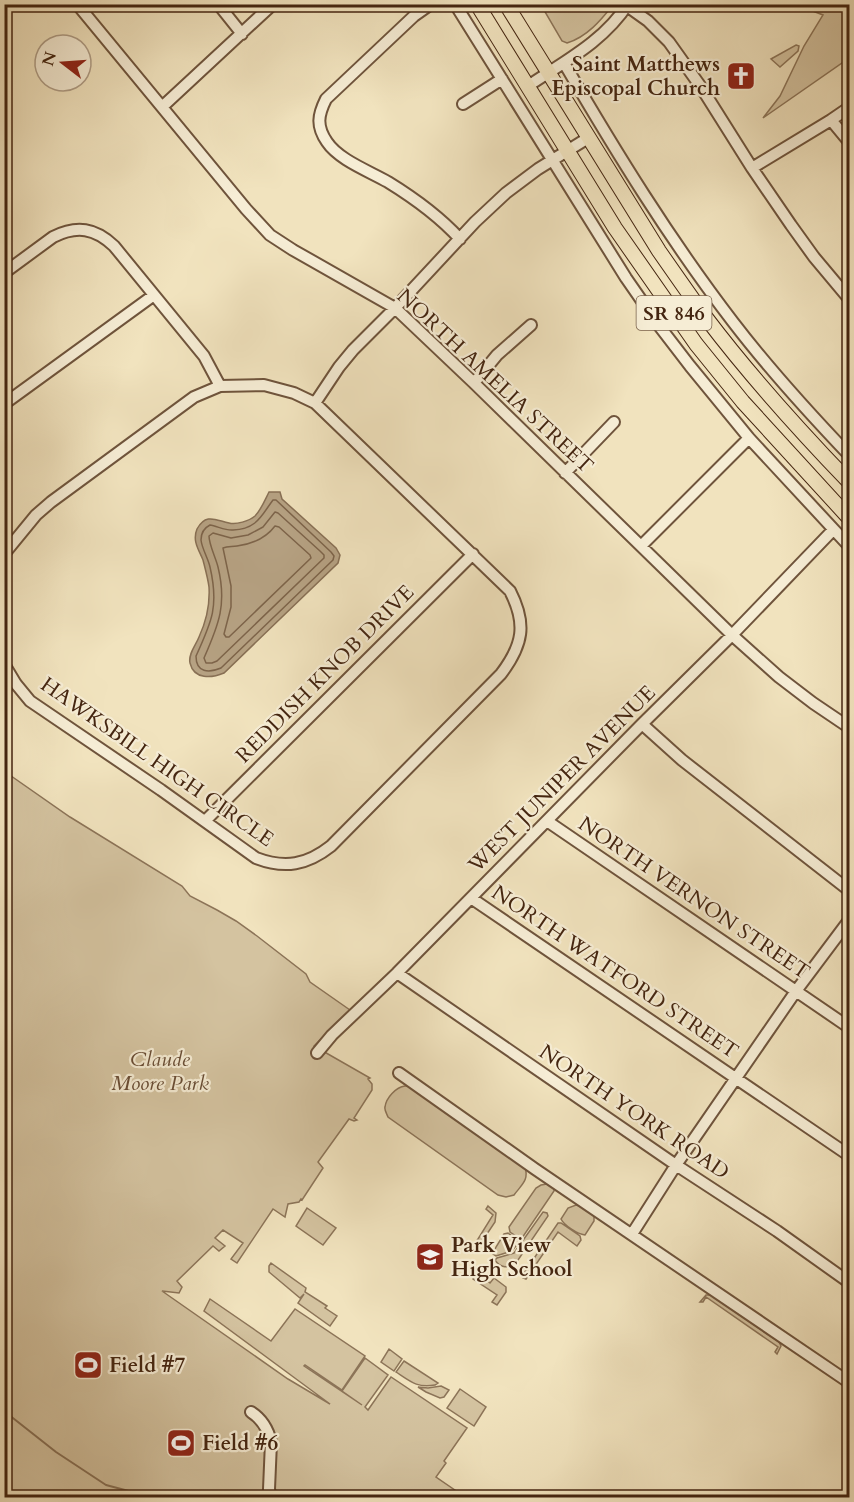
<svg xmlns="http://www.w3.org/2000/svg" width="854" height="1502" viewBox="0 0 854 1502" font-family="Cardo,serif">
<rect width="100%" height="100%" fill="#f1e3be"/>
<filter id="stains"><feTurbulence type="fractalNoise" baseFrequency=".00333" numOctaves="4"/><feColorMatrix values="0 0 0 0 .2 0 0 0 0 .09 0 0 0 0 .02 0 0 0 .5 -.17"/></filter>
<radialGradient id="worn" r=".72"><stop offset=".6" stop-color="#630" stop-opacity="0"/><stop offset="1" stop-color="#630" stop-opacity=".3"/></radialGradient>
<path fill="#d4c3a0" stroke="#8c7458" stroke-width="1.5" d="M541,5H613C601,20 587,37 567,43L562,41Z
M797,5H849V58L763,118L780,96L804,46L823,15Z
M796,45L799,46L798,51L780,67L771,59Z
M4,771L70,817L182,886L190,896L217,910L236,921L257,936L306,974L310,982L350,1010L314,1046L370,1078L368,1079L372,1084V1090L354,1118L357,1120L354,1121L349,1119L318,1162L323,1168L302,1200L301,1199L299,1202L288,1204L285,1217L273,1209L237,1263L231,1259L243,1243L223,1230L215,1238L225,1246L219,1251L213,1246L177,1281L182,1287L179,1293L162,1291L288,1379L330,1404L204,1311L210,1299L271,1341L295,1309L365,1356L342,1390L305,1365L304,1366L362,1405L342,1391L365,1358L388,1375L365,1407L368,1410L391,1377L467,1428L444,1461L446,1463L436,1477L465,1497H5Z
M405,1086H410L525,1166C529,1181 522,1184 514,1195L506,1197L498,1195L388,1117C387,1114 384,1110 385,1107C386,1098 396,1087 405,1086Z
M547,1184L554,1187V1191L522,1238H519L510,1232L509,1227L536,1188L541,1185Z
M576,1205L580,1206L594,1215V1221L585,1235C577,1234 564,1225 561,1219L568,1208Z
M488,1206L496,1213L495,1222L477,1249L475,1250L473,1247L493,1215L486,1209Z
M307,1208L336,1228L323,1245L296,1226Z
M543,1212L547,1213L548,1216L516,1263C509,1269 500,1268 495,1260L497,1258L514,1253Z
M558,1223H561L580,1236L581,1240L577,1246L558,1232L526,1279L523,1278L522,1276Z
M508,1233L518,1240L519,1242L512,1251L496,1256L493,1254L496,1247L504,1234Z
M271,1263L306,1288L305,1292L327,1306L325,1308L337,1316L330,1326L298,1303L304,1294L300,1298L269,1272V1266Z
M477,1269L483,1273L482,1276L490,1283L494,1278L506,1287V1292L497,1305L492,1302L497,1295L473,1279Z
M706,1295H711L779,1342L781,1346L777,1354L775,1352L778,1347L706,1297L703,1302H700Z
M389,1349L402,1359L394,1371L381,1362Z
M404,1361L438,1383L435,1385C417,1388 411,1382 396,1372Z
M441,1386L449,1390L444,1397L440,1398L426,1392L418,1387L428,1388Z
M460,1389L486,1407L474,1426L447,1408Z"/>
<path fill="#b6a283" stroke="#887055" stroke-width="1.5" d="M269,492H280L282,499L336,548L340,555L338,563L224,673C212,678 194,680 190,663C188,654 196,645 199,637C206,622 210,604 209,587C208,579 205,568 203,560C199,550 192,541 197,529C206,513 215,520 229,523C236,525 249,521 255,516C261,510 265,500 269,492Z"/>
<g fill="none" stroke-linecap="round" stroke-linejoin="round">
<path stroke="#7d644a" stroke-width="1.5" d="M273,500H276L331,552L334,556L333,560L221,668C209,673 196,673 196,656C212,621 219,606 210,567C208,558 202,549 201,540C201,533 204,528 210,525C217,526 226,531 233,530C257,529 261,516 273,500Z
M275,512L278,513L320,551L324,555V558L217,661L212,663H206L204,658C219,624 227,604 218,567C216,558 209,545 209,536L213,533L231,538L248,535L263,527Z
M275,526L279,527L310,555L311,558L229,637H226L224,634L231,607V586L223,548C228,546 232,547 237,546C252,544 266,538 275,526Z"/>
<path stroke="#887055" stroke-width="2" d="M4,1411L56,1452L106,1485L155,1498"/>
<g stroke="#6f543c" stroke-width="14">
<path id="minor" d="M77,4L246,209L270,235L293,250L395,308L474,383L732,635L779,677L813,703L850,728
M218,4L242,34
M431,4L414,16L326,99C318,115 316,126 327,142C339,160 369,171 388,182C414,198 439,216 460,239
M455,4L626,278L660,327L690,366L749,438L850,547
M627,6L648,21L669,42L701,87L752,168L791,225L814,257L850,300
M564,63C616,152 670,240 733,322C769,369 809,413 850,456
M528,86C565,61 603,42 628,4
M463,104L502,79
M162,107L273,4
M831,120L850,143
M752,168L831,120L850,107
M4,273L53,237C77,225 95,228 114,246L204,356L220,386
M474,383L497,355L531,325
M315,403L339,367L353,350L395,308L475,222L506,193L538,169L588,138
M4,404L154,295
M565,473L614,422
M641,546L749,438
M4,554L36,515L51,502L194,397L220,386L264,385L294,393L315,403L510,591C527,624 523,645 501,674L331,846C307,865 285,869 256,858L161,790L30,701L16,684L4,664
M642,724L682,760L850,891
M205,821L473,554
M547,821L850,1028
M471,898L850,1156
M397,973L676,1165L777,1231L850,1283
M317,1053L332,1035L397,973L642,724L732,635L833,530
M399,1073L535,1169L850,1383
M632,1234L676,1165L796,991L850,919
M251,1412C262,1419 268,1429 271,1442L269,1489L271,1498"/>
</g>
<g stroke="#442510" stroke-width="16">
<path id="major" d="M477,4L615,228L696,344L743,402L850,519
M506,4L659,251C675,274 691,297 707,319C751,377 800,431 850,483"/>
</g>
<use href="#minor" stroke="#f6edd5" stroke-width="10"/>
<use href="#major" stroke="#f1e3be" stroke-width="14"/>
</g>
<defs>
<g id="church-square" transform="scale(1.5)"><rect x="-9" y="-9" width="18" height="18" rx="4" fill="#8f2418" stroke="#f6edd5"/><path d="M-1.2-6h2.4v3.5h3.3v2.4h-3.3V6h-2.4V-.1h-3.3v-2.4h3.3Z" fill="#fff"/></g>
<g id="school-square" transform="scale(1.5)"><rect x="-9" y="-9" width="18" height="18" rx="4" fill="#8f2418" stroke="#f6edd5"/><path d="M0-5L7-2L0 1L-7-2ZM-4 1L0 2.5L4 1V4Q0 6-4 4Z" fill="#fff"/></g>
<g id="stadium-square" transform="scale(1.5)"><rect x="-9" y="-9" width="18" height="18" rx="4" fill="#8f2418" stroke="#f6edd5"/><path d="M0-5a6.5 5 0 1 0 0 10a6.5 5 0 1 0 0-10ZM-3.5-1.8h7v3.6h-7Z" fill="#fff"/></g>
</defs>
<g fill-rule="evenodd">
<use href="#church-square" x="741" y="76"/>
<use href="#school-square" x="430" y="1257"/>
<use href="#stadium-square" x="88" y="1365"/>
<use href="#stadium-square" x="181" y="1443"/>
</g>
<g text-anchor="middle" dominant-baseline="central" stroke-width="4.5" stroke-linejoin="round" paint-order="stroke">
<rect fill="#f6edd5" stroke="#79614b" stroke-width="1.5" x="636.5" y="296" width="75" height="34" rx="4.5"/>
<g font-size="20" font-weight="bold" fill="#442510">
<text x="674" y="313">SR 846</text>
</g>
<g font-size="21" font-weight="bold" fill="#442510" stroke="#f6edd5" text-anchor="start">
<text x="720" y="64" text-anchor="end">Saint Matthews<tspan x="720" dy="24">Episcopal Church</tspan></text>
<text x="451" y="1245">Park View<tspan x="451" dy="24">High School</tspan></text>
<text x="109" y="1365">Field #7</text>
<text x="202" y="1443">Field #6</text>
</g>
<g font-size="21" fill="#442510" stroke="#f6edd5">
<text transform="translate(495 381) rotate(43)">NORTH AMELIA STREET</text>
<text transform="translate(325 674) rotate(-45)">REDDISH KNOB DRIVE</text>
<text transform="translate(157 762) rotate(35)">HAWKSBILL HIGH CIRCLE</text>
<text transform="translate(562 779) rotate(-45)">WEST JUNIPER AVENUE</text>
<text transform="translate(694 898) rotate(34)">NORTH VERNON STREET</text>
<text transform="translate(615 972) rotate(34)">NORTH WATFORD STREET</text>
<text transform="translate(634 1112) rotate(34)">NORTH YORK ROAD</text>
</g>
<g font-size="21" font-style="italic" fill="#684c34" stroke="#f6edd5">
<text x="160" y="1059">Claude<tspan x="160" dy="24">Moore Park</tspan></text>
</g>
</g>
<rect width="854" height="1502" fill="none" stroke="#f1e3be" stroke-width="24"/>
<rect x="6" y="6" width="842" height="1490" fill="none" stroke="#442510" stroke-width="3"/>
<rect x="12" y="12" width="830" height="1478" fill="none" stroke="#442510" stroke-width="1.5"/>
<g transform="translate(63 63) rotate(287)"><circle r="28" fill="#f6edd5" stroke="#af9d86" stroke-width="1.5"/>
<path d="M0-4.5L10 22L0 15L-10 22Z" fill="#8f2418"/>
<text y="-9" font-size="16" font-weight="bold" text-anchor="middle" fill="#442510">N</text>
</g>
<rect width="100%" height="100%" filter="url(#stains)"/>
<rect width="100%" height="100%" fill="url(#worn)"/>
</svg>
